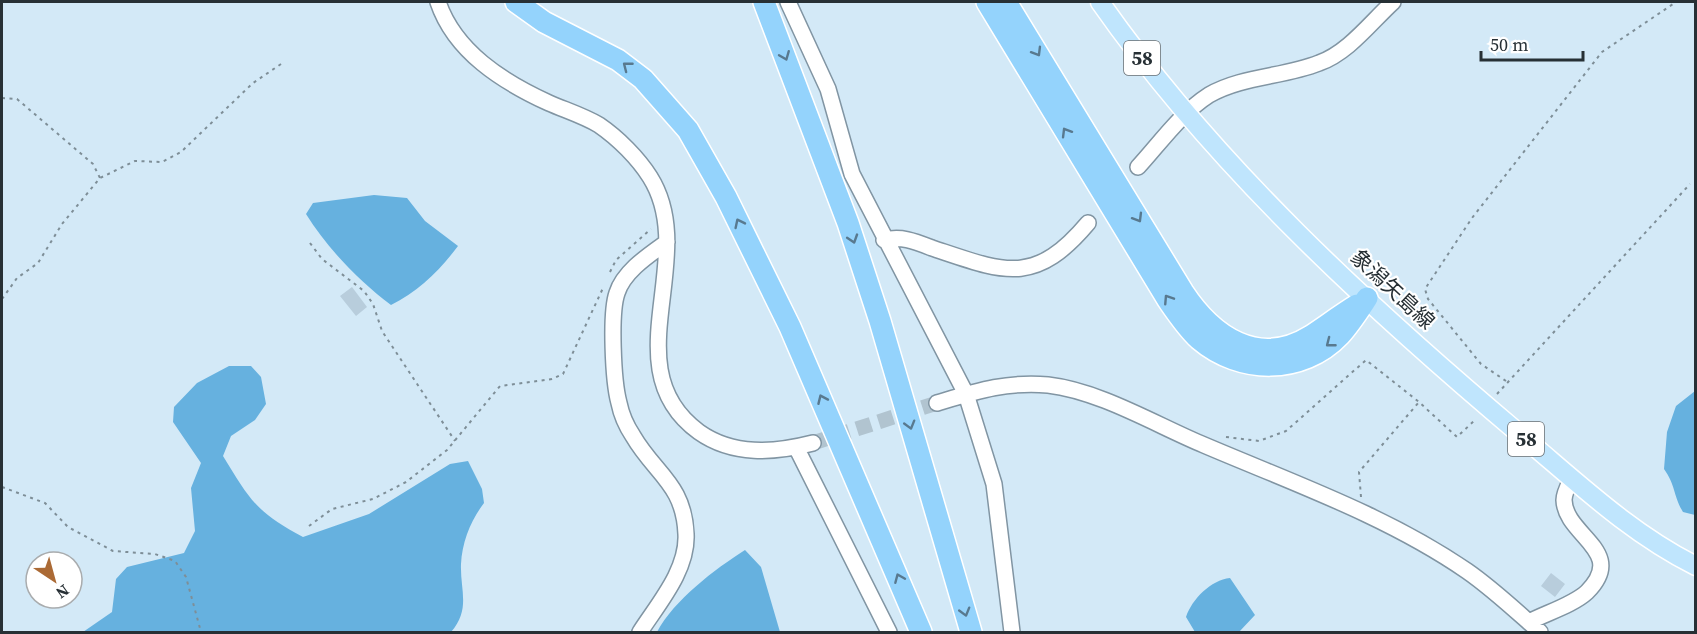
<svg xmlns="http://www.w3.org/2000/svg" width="1697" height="634" viewBox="0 0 1697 634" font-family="'Source Serif 4','Noto Sans JP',serif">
<rect width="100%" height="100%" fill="#d3e9f7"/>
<path fill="#66b1df" d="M374,195L407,198L425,221L458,246C440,270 418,292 391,305C359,281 327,248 306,214L313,203Z
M229,366H251L261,377L266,404L255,420L231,436L223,456C250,500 256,512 303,537L369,514L450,464L468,461L482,489L484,503C471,520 462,542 461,564C460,590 471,609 451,632H83L112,612L116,579L127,567L184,553L195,531L191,488L201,463L173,422L174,407L197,383Z
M1695,391V515L1683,512C1673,495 1676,486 1664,469L1667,432L1676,406Z
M745,550L761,567L780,632H657C674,600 715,569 745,550Z
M1230,578L1255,615L1239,632H1195L1186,617C1192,599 1211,580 1230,578Z"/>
<path fill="#b8cddc" d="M352,287L367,307L356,316L340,296Z
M1551,573L1565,584L1555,597L1541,586Z"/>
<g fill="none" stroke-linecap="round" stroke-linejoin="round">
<path stroke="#b1c4d0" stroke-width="15" stroke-dasharray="15 8" stroke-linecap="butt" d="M813,443L937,403"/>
<g stroke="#8195a3" stroke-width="18">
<path id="minor" d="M438,2C455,52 503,82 549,103C565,110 584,116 599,125C618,138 638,158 650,177C701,258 611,368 699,432C733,456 774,453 813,443
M788,2L828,89L852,174L966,394L994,484L1012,632
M1138,167C1160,143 1181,113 1209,95C1242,76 1284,77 1319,63C1348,53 1371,22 1393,2
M884,240C902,236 914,241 932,248C1004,272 1034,287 1088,223
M937,403C974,392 1007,381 1048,385C1100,391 1156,425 1204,445C1293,483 1387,516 1467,571C1493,589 1516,611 1540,632
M796,447L889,632
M1529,622C1546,613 1573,605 1587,592C1628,551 1565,536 1564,500C1564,493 1569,484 1572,478
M640,632C658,604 688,570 686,534C684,484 655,474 633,436C627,427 621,413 619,403C613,381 610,313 617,293C624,271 649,255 667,242"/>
</g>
<g stroke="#fff" stroke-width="21">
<path id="major" d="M1100,2C1214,165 1370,308 1522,436C1578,483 1630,533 1696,566"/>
</g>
<g stroke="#fff" stroke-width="24">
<path id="highway" d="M516,2L544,22L618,60L643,79L688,130L726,197L790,327L921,632
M764,2L848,223L880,321L971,632
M987,2L1168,300C1177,313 1187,328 1199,339C1240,374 1302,375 1340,335C1350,324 1359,310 1367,298
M1006,2L1183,292C1212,336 1258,369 1311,336C1326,326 1341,315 1357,305"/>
</g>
<path stroke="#7e8e97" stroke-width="2" stroke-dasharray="3 4.5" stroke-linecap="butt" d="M2,98L17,99L93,164L100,178
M310,243L322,259L364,291L373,304L382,331L455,441
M610,272L616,260L651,229
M2,299L17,278L38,263L62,224L100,178L135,161L162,162L181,152L253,83L284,62
M1506,381L1481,364L1428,299L1425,289L1472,218L1602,52L1676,2
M1497,394L1690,184
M1226,437L1259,441L1286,431L1366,360L1419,402L1457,437L1476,419
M2,487L45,503L68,527L113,551L155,554L175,561L186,577L201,632
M1361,497L1359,472L1419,402
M309,526L332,509L373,499L406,482L447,450L500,386L552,379L563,374L603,288"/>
<use href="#minor" stroke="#fff" stroke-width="15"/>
<use href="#major" stroke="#bfe5fd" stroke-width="18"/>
<use href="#highway" stroke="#94d3fc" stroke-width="21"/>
</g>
<defs><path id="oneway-chevron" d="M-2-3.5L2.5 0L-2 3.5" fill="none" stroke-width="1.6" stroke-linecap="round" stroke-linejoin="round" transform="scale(1.5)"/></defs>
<g stroke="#58798f">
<use href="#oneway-chevron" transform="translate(1037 52) rotate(59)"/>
<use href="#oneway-chevron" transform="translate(785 56) rotate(68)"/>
<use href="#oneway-chevron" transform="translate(627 66) rotate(-142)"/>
<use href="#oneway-chevron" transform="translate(1066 132) rotate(-121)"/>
<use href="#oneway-chevron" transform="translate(1138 218) rotate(59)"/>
<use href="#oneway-chevron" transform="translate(739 223) rotate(-116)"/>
<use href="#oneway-chevron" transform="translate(853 239) rotate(72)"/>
<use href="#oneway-chevron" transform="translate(1168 299) rotate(-123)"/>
<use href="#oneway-chevron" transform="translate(1330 343) rotate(142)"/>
<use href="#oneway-chevron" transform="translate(822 399) rotate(-114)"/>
<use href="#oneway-chevron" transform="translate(910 425) rotate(74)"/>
<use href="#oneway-chevron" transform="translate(899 578) rotate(-113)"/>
<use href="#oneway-chevron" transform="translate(965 612) rotate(74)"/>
</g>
<g text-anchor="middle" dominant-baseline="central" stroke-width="4.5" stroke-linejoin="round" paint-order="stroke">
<g fill="#fff" stroke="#686e72" stroke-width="1.5">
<rect x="1124" y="41" width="36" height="34" rx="4.5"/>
<rect x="1508" y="422" width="36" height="34" rx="4.5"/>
</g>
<g font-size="20" font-weight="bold" fill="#273035">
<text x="1142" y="58">58</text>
<text x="1526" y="439">58</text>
</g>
<g font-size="21" fill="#273035" stroke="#fff">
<text transform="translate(1393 289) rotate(43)">象潟矢島線</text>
</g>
</g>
<rect width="1697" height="634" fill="none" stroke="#273035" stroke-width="6"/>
<g transform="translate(54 580) rotate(144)"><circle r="28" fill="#ffffff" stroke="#a9acae" stroke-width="1.5"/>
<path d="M0-4.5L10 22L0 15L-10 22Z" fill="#ab6a35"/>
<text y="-9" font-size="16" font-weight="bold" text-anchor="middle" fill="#273035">N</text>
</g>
<path d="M1481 51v9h102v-9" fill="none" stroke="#273035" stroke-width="3"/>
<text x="1490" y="51" font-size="18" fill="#273035" stroke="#ffffff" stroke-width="4.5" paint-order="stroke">50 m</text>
</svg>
